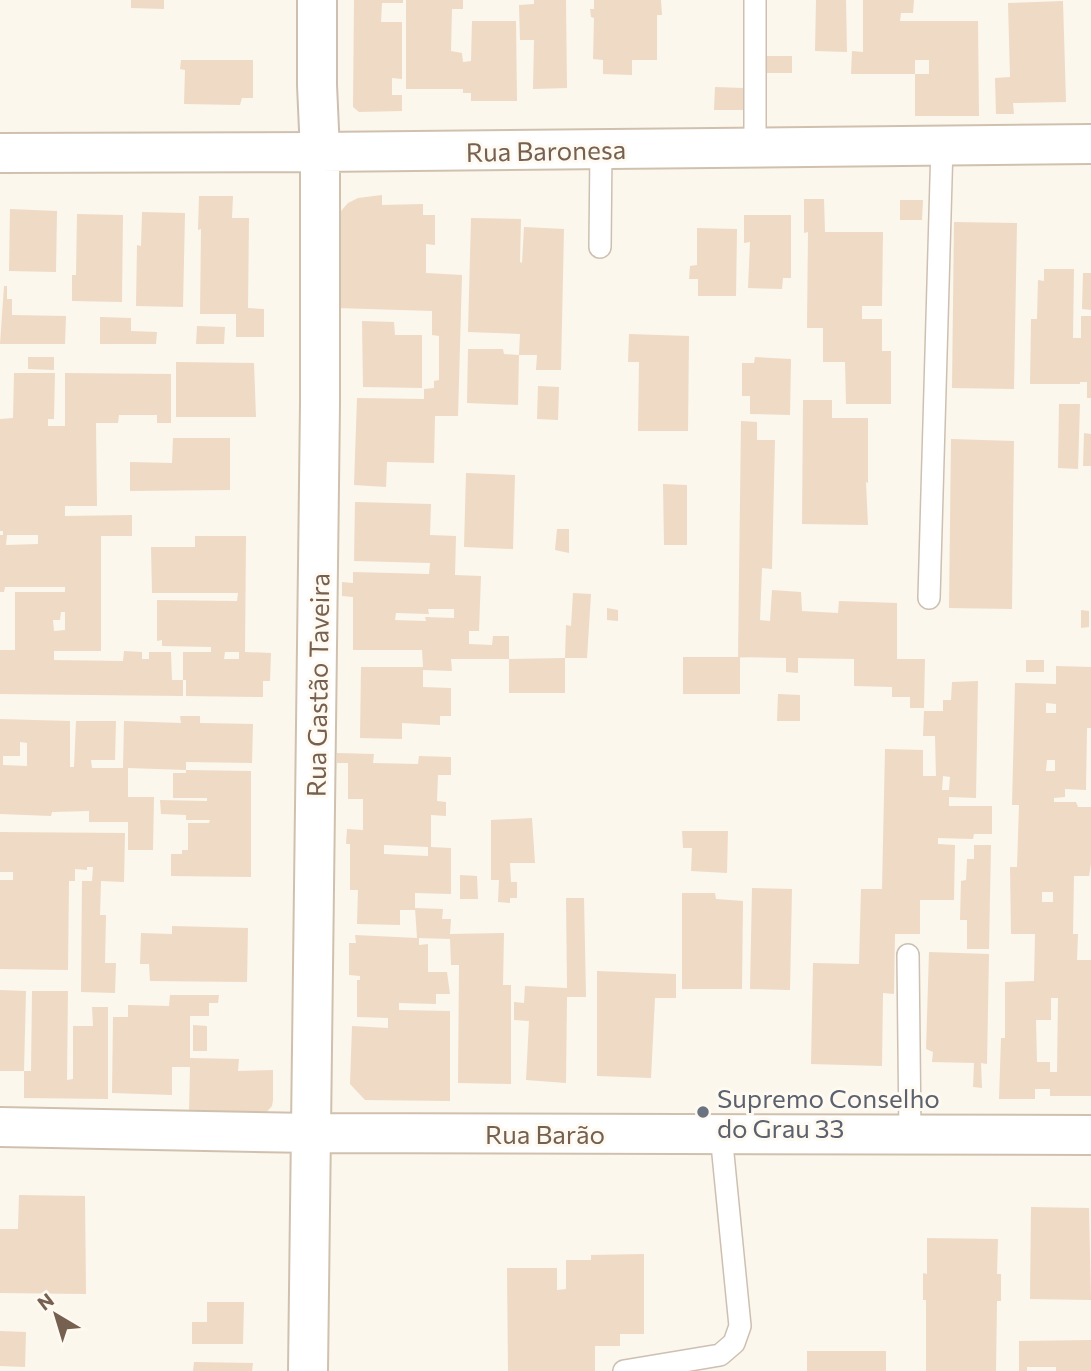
<svg xmlns="http://www.w3.org/2000/svg" width="1091" height="1371" viewBox="0 0 1091 1371" font-family="Commissioner,sans-serif">
<rect width="100%" height="100%" fill="#fbf7ec"/>
<path fill="#efdac5" fill-rule="evenodd" d="M131,0H164V9L131,8Z
M354,0H403V3H382L381,22H402V79L392,78V95H402V111L359,112L353,107Z
M406,0H463V9H452L451,51L462,53L463,62L471,61L472,21H516L517,101H471V93H463V89H406Z
M534,0H566L567,88L533,89L534,40H520L519,5L534,4Z
M594,0H661L662,15H657V60H632V75L603,74V60L593,59L594,18L591,17L590,9H594Z
M816,0H846L847,52L815,51Z
M863,0H914L913,13H901L900,21H978L979,116H915V74H929V60H915V74H851L852,51L863,52Z
M1063,1L1066,102L1013,103L1014,114H996L995,78L1010,77L1008,3Z
M764,56H792V73H764Z
M181,60H253V98H242L240,105L184,104L185,70L180,69Z
M715,87L743,88V110H714Z
M382,195V205L423,204V215H435V245L426,244V273L462,275L458,416H435L434,463L387,462L386,487L354,485L357,398L424,399V389L434,388V381L439,380V336L432,335V311L337,308V222L341,211L348,203L358,198Z
M199,196H233L232,218H249L248,308L264,309V337H236V314H200L201,229L198,230Z
M804,199H824L825,232H883L882,306H862V319H882V351H891V404H846L845,362H823V328H807L808,232L804,233Z
M900,200H923L922,220H900Z
M10,209L57,211L56,272L9,271Z
M142,212L185,213L183,307L136,306L137,245L141,246Z
M77,214L123,215L122,302L72,301V275H76Z
M744,215H791V278H783L782,289L748,288L750,242L744,243Z
M471,218L521,219L520,262L522,263L524,227L564,229L561,370H536L537,355H519L520,334L468,332Z
M954,222L1017,223L1014,389L952,388Z
M697,228L737,229L736,296H698V279H689L690,266L697,265Z
M1044,269H1074L1073,338H1081V316H1091V398H1087V382H1080V384H1030L1031,319H1037L1038,280L1044,281Z
M1083,273H1091V310L1082,309Z
M4,286H7V299H12V315L66,316L65,344H0Z
M100,317L131,318V331L157,332L156,344H100Z
M362,321L394,322L395,335H422V388L363,387Z
M197,326L225,327L224,344H196Z
M629,334L689,336L688,431H638L639,362H628Z
M468,349H503L504,354L519,355L518,405L467,403Z
M28,357H54V370L28,369Z
M755,357L791,359L790,415L750,414V396H742V363H754Z
M176,362L254,363L256,417H176Z
M14,373H55L54,419H48V426H65V373L171,374V423H157V415H119L118,423H96L97,506H65V516L132,515V536H101V651H54V660L123,661L124,651L142,652V659H149V652H171L172,680H183V652H211V647L162,646V640L157,641V600L237,601L238,593H152L151,547H195V536H246L245,652L271,653L270,681H263V697L186,696V680H183V696L0,694V650H15V592H65V587H5L4,592H0V535H3V531H0V419L13,418ZM7,535H38V544L6,545ZM61,612H65V630L54,631L53,620H60ZM225,652H239V659H224Z
M538,386L559,387L558,420L537,419Z
M803,400H832V418H868V483L866,482L868,525L802,524Z
M1059,404H1080L1078,469L1058,468Z
M741,421L757,422V440H775L772,569L762,568L760,620L770,621L772,590L801,592L802,611L838,613L839,601L897,603V659H925L924,708H910V697H892V687L854,686V659L798,658V673L786,672V658L738,657Z
M1084,433L1091,434V466H1083Z
M173,438H230V490L130,491V462L172,463Z
M951,439L1014,441L1012,609L949,608Z
M466,473L515,475L513,549L464,547Z
M663,484L687,485V545H664Z
M355,502L431,504L430,535L456,536L455,575L481,576L479,631H469V644L492,645L493,636H509V659H451L452,671L423,670V687L451,688V716H440V725L402,723V739L360,738L361,667H423L422,650H353V597L342,596V582L353,583V572L429,574L430,563L354,561ZM428,609H454V618L425,617L426,621L395,620L396,613L429,614Z
M557,529H569V553L555,550Z
M573,593L591,594L587,658H565L566,625L571,626Z
M607,608L618,610V621L607,620Z
M1081,610L1089,611V627L1081,628Z
M683,657H740V694H683Z
M565,658V693H509V659Z
M1026,660H1044V672H1026Z
M1056,666L1091,667V728H1087L1086,790L1065,789V797L1054,798V802H1076L1078,807H1091V864L1089,876H1074L1073,934H1078L1077,960H1091V1096H1050V1089H1035V1099H999L1001,1038H1005V982L1034,981L1035,934H1011L1010,867H1017L1019,805H1012L1015,683L1056,684ZM1046,703L1056,704V713H1046ZM1047,760H1055V771H1046ZM1042,892H1053V902H1042ZM1051,998H1058L1057,1072H1050V1062H1037L1036,1020H1051Z
M978,681L976,798L949,797V806H992V834H974L973,839L938,838V844L955,845L954,900H920V934H895L894,994L883,993L882,1066L811,1064L813,963L859,964L861,889H882L885,749L923,750V776H936L935,736H923L924,711H943V700H951L952,682ZM943,776L950,777L949,790H942Z
M778,694L800,695V721H777Z
M180,716H200V723L253,724L252,763L186,762V770L128,768V797H154L153,850H128V822H89V811L52,812L51,816L0,814V719L70,721V767H74L76,721H116L115,760H91L92,768H123L124,721L181,723ZM20,742L27,743V766L3,765V756H20Z
M337,753L374,754L373,763L418,764L419,756L451,757V775H438L437,801L446,802V816L431,815V847L451,848V894L415,893V910H400V925L357,924L358,890H350V844H346L347,829L363,830V799H348V763H337ZM384,845L428,847V856L384,854Z
M186,770L251,771V877L171,876V854H182V850H188V823H209L210,820H186V815L161,814L160,800L207,801V798H173V773H186Z
M532,818L535,863H510L511,882H517V898H510V903L498,902L499,880H491V820Z
M682,831H728L727,873L691,871L692,848H683Z
M0,832L125,833L124,882L101,881L100,915H106L105,963H116L115,993L81,992L82,881H92L93,867H87V870L75,869V881H69L68,970L0,969V880H13V872H0Z
M974,845H991L989,949H967V920H960L961,881L966,880L967,859H974Z
M460,875L477,876L478,899H460Z
M752,888L792,889L790,990L750,989Z
M682,893H715L716,899L743,901L742,989H682Z
M566,898H584L586,997H567L566,1083L526,1080L529,1021L514,1020V1002L524,1003L525,986L567,988Z
M415,908L443,909L442,919H451L450,934L504,933L503,985H511V1084L458,1083L459,965H451L450,939L419,938V945L428,944V972H447L450,994H436V1004L399,1003V1010L450,1011V1101L365,1100L350,1084L352,1026L388,1028V1018L357,1017V980H360V976L349,975V943H356L355,935L417,938Z
M172,926L248,928L247,982L150,981L149,964H140L141,933L172,934Z
M929,952L989,954L987,1064L981,1063L982,1088L973,1087L974,1063L932,1062L933,1052L926,1049Z
M597,971L676,974V998H655L651,1078L597,1076Z
M0,990L26,991L24,1071H0Z
M32,991H68L67,1080L73,1079V1026H93L92,1007H108V1099L24,1098V1071H31Z
M170,995H219L218,1003H209V1016H190V1058L239,1059L238,1071L273,1070V1100L272,1106L265,1114L189,1112L190,1067H172V1095L112,1093L113,1017H128V1005L169,1006Z
M193,1025L207,1026V1051H193Z
M19,1195L85,1196L86,1294L0,1293V1229H18Z
M1031,1207L1089,1208L1091,1300L1030,1299Z
M927,1238L998,1239L997,1274H1001V1301H997L996,1371H926V1300H923V1273L927,1274Z
M644,1254V1334H620V1346H595V1371H508L507,1268H557V1290L566,1289V1260H591V1255Z
M207,1302H244L243,1344H192V1322H207Z
M0,1331L26,1332L25,1367L0,1366Z
M1091,1340V1371H1056V1367H1027V1371H1019V1341Z
M807,1351H886V1371H807Z
M194,1362L253,1363L252,1371H193Z"/>
<g fill="none" stroke-linecap="round" stroke-linejoin="round">
<g stroke="#cdc0b2" stroke-width="24">
<path id="lane" d="M755,147V0
M600,247L601,149
M929,598L942,145
M908,955L910,1134
M624,1371L720,1355L734,1343L740,1326L721,1134"/>
</g>
<g stroke="#cdc0b2" stroke-width="42">
<path id="street" d="M317,0V85L320,152"/>
</g>
<g stroke="#d0c1af" stroke-width="42">
<path id="secondary" d="M0,153L320,152L1091,144
M0,1127L311,1133L1091,1135
M308,1371L320,404V152"/>
</g>
<use href="#lane" stroke="#fff" stroke-width="21"/>
<use href="#street" stroke="#fff" stroke-width="38"/>
<use href="#secondary" stroke="#fff" stroke-width="38"/>
</g>
<circle fill="#6b7280" stroke="#fefaf2" stroke-width="2.5" cx="703" cy="1112" r="7"/>
<g text-anchor="middle" dominant-baseline="central" stroke-width="6" stroke-linejoin="round" paint-order="stroke">
<g font-size="26" fill="#766150" stroke="#fefaf2">
<text transform="translate(546 150) rotate(-1)">Rua Baronesa</text>
<text transform="translate(317 685) rotate(-89)">Rua Gastão Taveira</text>
<text x="545" y="1133">Rua Barão</text>
</g>
<g font-size="26" fill="#5b616d" stroke="#fefaf2" text-anchor="start">
<text x="717" y="1097">Supremo Conselho<tspan x="717" dy="30">do Grau 33</tspan></text>
</g>
</g>
<g transform="translate(56 1315) rotate(322)" stroke="#fefaf2" stroke-width="5" paint-order="stroke">
<path d="M0-5L12 26L0 18L-12 26Z" fill="#766150"/>
<text y="-10" font-size="19" font-weight="bold" text-anchor="middle" fill="#766150">N</text>
</g>
</svg>
